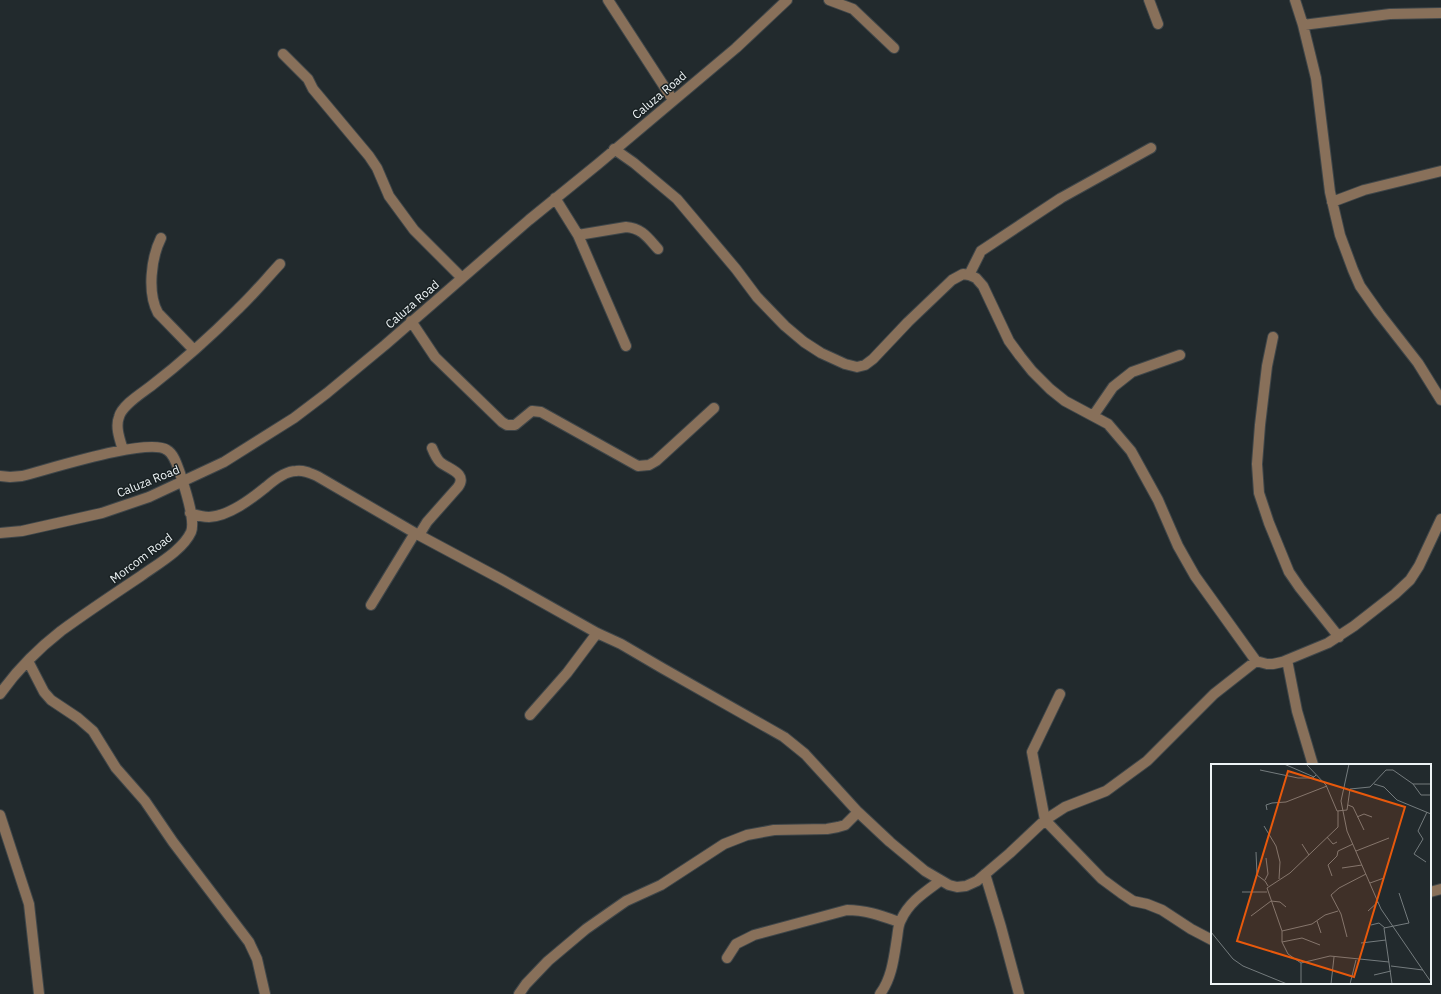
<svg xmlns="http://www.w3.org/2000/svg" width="1441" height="994" viewBox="0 0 1441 994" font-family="'IBM Plex Sans',sans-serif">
<rect width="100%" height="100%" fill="#222a2d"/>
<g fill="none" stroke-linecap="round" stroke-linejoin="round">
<g stroke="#3f4649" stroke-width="12">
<path id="minor" d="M608,0L673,100
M829,0L853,9L894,48
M1149,0L1158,24
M1295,0L1303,25L1316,78L1330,192L1340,235L1353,270L1360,286L1379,313L1418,363L1441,400
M1303,25L1390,14L1441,13
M283,54L308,79L313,89L369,156L377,168L389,196L414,230L462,278
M614,149L634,163L677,199L736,269L757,297L785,326L804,342L821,353L845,364L857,367L865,365L873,359L908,322L952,280L963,274L969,275L976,278L983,286L1009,341L1020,356L1032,371L1050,389L1065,401L1108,424L1131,451L1158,500L1178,546L1195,576L1256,661L1267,664H1273L1282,662L1328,643L1354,626L1395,594L1410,580L1419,566L1441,519
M555,198L578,235L626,346
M1332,202L1364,190L1441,171
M578,235L626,227C642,228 648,238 658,249
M161,238C151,258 147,293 158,313L194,350
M969,275L981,251L1061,198L1151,148
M411,321L435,357L502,422L507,425H515L532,411L541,412L638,466L649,465L656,461L714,408
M1273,337L1267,366L1260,425L1257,464L1259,493L1269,523L1289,572L1300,588L1339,637
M1093,416L1113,387L1132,372L1180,355
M123,450C120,440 115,427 119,417C122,405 142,393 151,386C182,362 211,336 238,309C253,295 266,279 280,264
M0,476L10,477L22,476C47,470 148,437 167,450C174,454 177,465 180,473C184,486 196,520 191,532C183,550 156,565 141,576C114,594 87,612 61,631C38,649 17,670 0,694
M190,513C196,515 203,517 209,517C229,516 251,499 266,487C274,480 286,471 296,471C304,470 310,473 317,476L415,533L501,579L597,633L621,644L662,668L784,737L805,754L858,812L890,842L925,871L949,885L957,887L966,886L977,881L1010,853L1045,820L1065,807L1106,791L1121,780L1147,761L1214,694L1256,661
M0,533L22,531L102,513L149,497L224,462L294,418L327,393L385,345L529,220L598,164L736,48L787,0
M419,535L427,522L458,487C468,473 448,469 440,462C436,458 434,453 432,448
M371,605L415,533
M1287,660L1297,711L1313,765
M28,661L44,692L51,700L78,718L93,731L116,768L145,801L173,842L249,942L257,959L265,994
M1060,694L1032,752L1045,820L1102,879L1121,893L1133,901L1147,904L1162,910L1191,929L1212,940
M530,715L567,673L597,633
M0,815L29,904L39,994
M985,874L1001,927L1019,994
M1430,892L1441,889
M727,958L736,944L754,935L847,910C866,910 882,916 899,922
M519,994L526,984L548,961L586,929L626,901L661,885L724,844L747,835L774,830L827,829L838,827L845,825L858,812
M880,994C892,978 894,957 897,938C898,932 898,925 901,920C909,902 925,892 940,881"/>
</g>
<use href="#minor" stroke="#88705a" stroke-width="10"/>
</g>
<g text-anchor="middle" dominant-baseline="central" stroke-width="3" stroke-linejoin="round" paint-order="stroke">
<g font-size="12" fill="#eef4f6" stroke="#192123">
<text transform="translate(659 95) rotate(-40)">Caluza Road</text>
<text transform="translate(412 304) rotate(-41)">Caluza Road</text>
<text transform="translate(148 481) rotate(-22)">Caluza Road</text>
<text transform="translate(141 558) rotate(-37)">Morcom Road</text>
</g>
</g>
<g transform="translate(1211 764)">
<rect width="220" height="220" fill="#222a2d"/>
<path fill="none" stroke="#747b7d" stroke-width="1" d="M73,0L103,13M95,0L115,21L126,47L136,46L139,25L159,23L175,6H182L202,20H220M138,0L130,37L136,67L170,145L220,218M49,6L87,14H102L105,11M163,20L173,23L186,36L220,50M202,20L210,31H220M137,41L142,43L153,66M56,46L55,41L61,39L75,38L116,22M127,47V63L79,109L56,124L71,167V178L77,190L90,199L119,192L178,198M146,53L153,50L161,53M53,62L65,82L69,98L68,115M116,73L122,80L126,78M91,80L98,91M145,87L178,74M45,88L46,111L54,117L57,122M215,98L203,90L212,75L207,67L216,48M131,104L151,101M121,112L117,101L126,92L127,87L142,80M54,116L57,110L55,94M159,119L173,114M31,128H56M157,147L167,138M40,152L60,137L69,138L75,143M106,157L110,169M160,161L168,159L174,164M71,167L101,160L114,151L127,147M0,168L22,195L32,202L76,220M136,173L130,150L120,131L128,124L155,110M71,178L91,174L109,181M150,179L175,176M90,199V220M180,202L212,206M163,211L180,207M120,220L123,193M139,220L145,196M181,220L173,164L198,159L188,129"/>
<path fill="#e8590c" fill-opacity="0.15" stroke="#e8590c" stroke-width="2" d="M77,7L194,43L143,213L26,177Z"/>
<rect width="220" height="220" fill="none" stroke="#eef4f6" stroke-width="2"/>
</g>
</svg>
